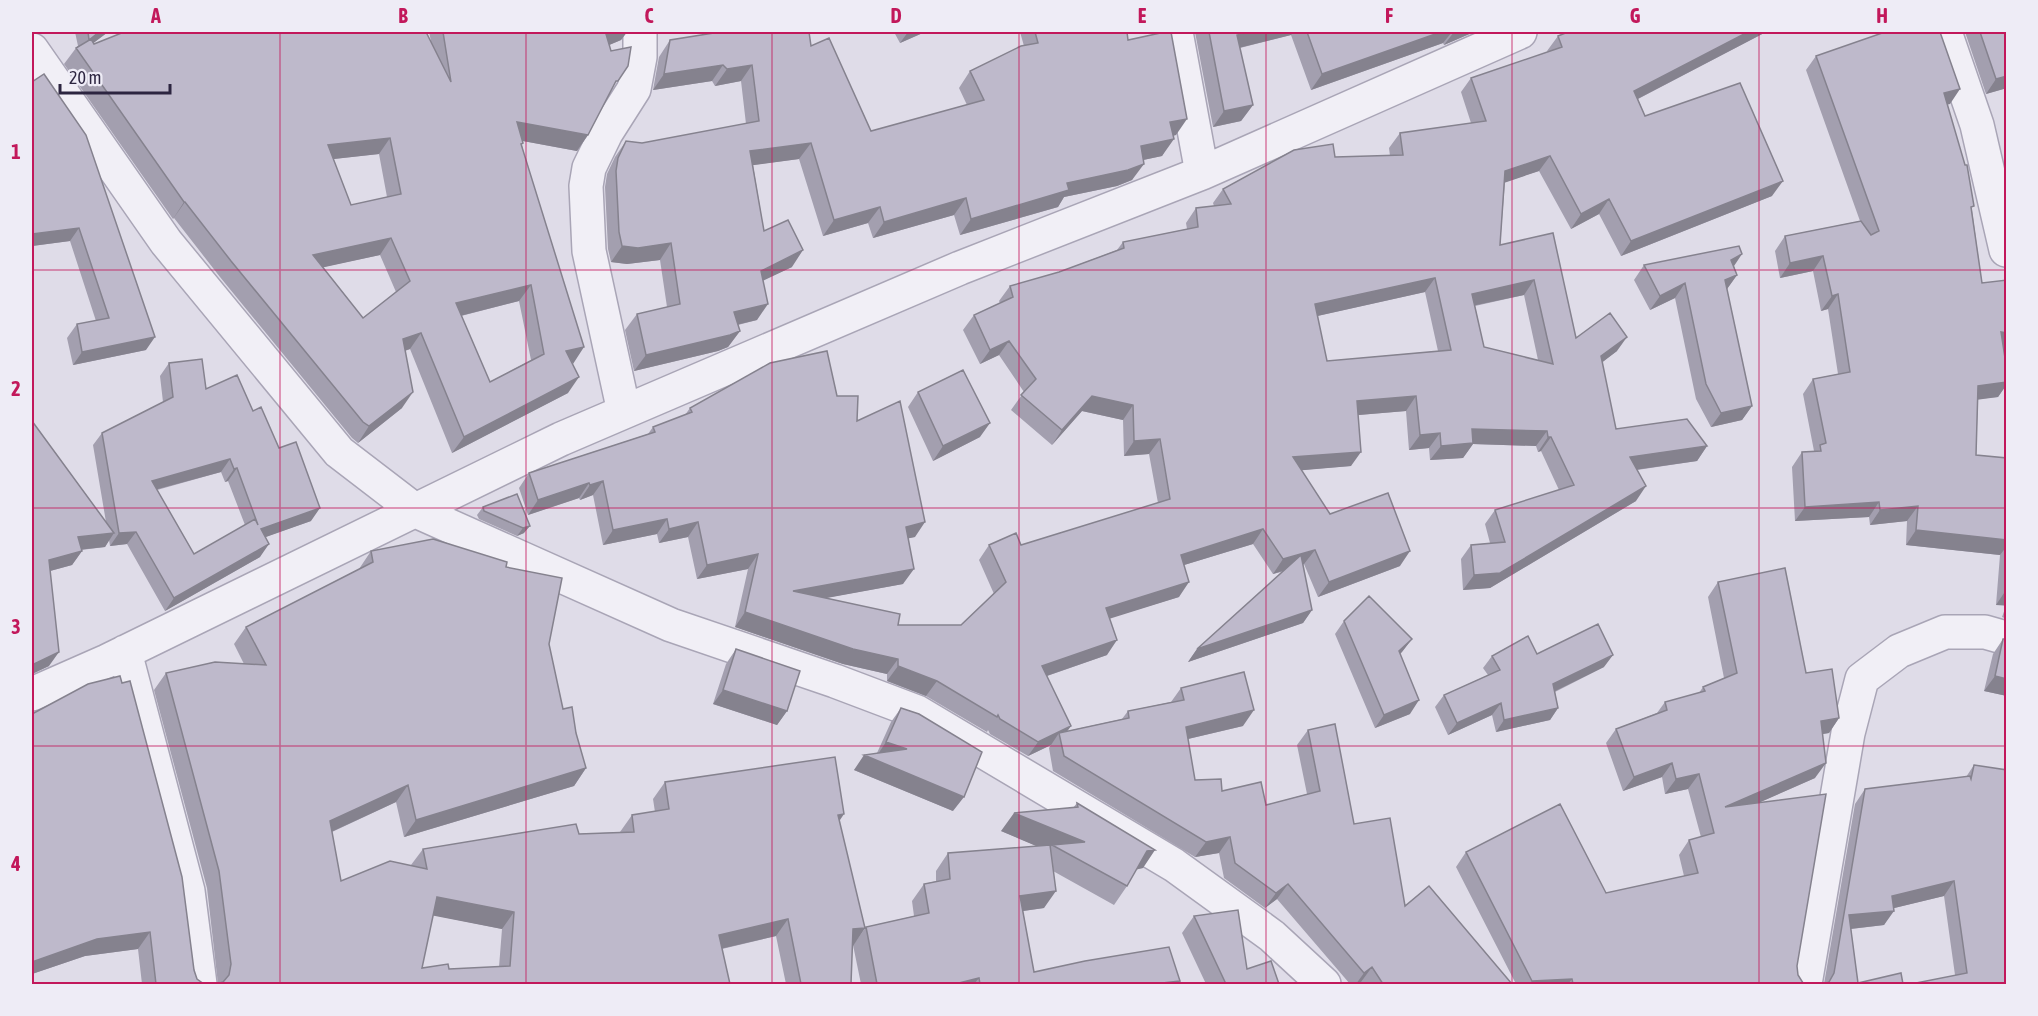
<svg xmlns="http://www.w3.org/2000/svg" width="2038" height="1016" viewBox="0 0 2038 1016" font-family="'Asap Condensed',sans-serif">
<rect width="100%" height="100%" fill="#dfdce8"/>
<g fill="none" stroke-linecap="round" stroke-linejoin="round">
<g stroke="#a9a5b6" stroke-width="36">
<path id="minor" d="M1176,32L1202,173
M1945,32L1977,125L2006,250
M32,50L166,242L339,452L416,511L671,625L835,681L917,712L1174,865L1272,936L1324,984
M624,412L589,251L586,186L589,168L606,133L634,89L640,57V32
M125,652L188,891L200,984
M32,694L107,661L561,439L960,268L1202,173L1520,32
M1805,984L1848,733L1862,679L1899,651L1945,632H1985L2006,638"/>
</g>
<use href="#minor" stroke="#f1eff6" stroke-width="33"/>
</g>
<path fill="#a39faf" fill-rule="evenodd" d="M75,32H108L93,43L94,44L431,41L429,32H627L621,40L609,45V93L588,135L577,151L523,141L522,145L572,364L568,393L452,453L410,349L405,351L402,408L358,443L352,438L220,277L174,218L173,219L64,64L76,48L78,46ZM379,154L387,197L351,205L333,159ZM380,255L396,292L363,318L323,267ZM519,301L531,360L490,382L461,316Z
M894,32H925L900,43Z
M1020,32H1127L1128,40L1176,135L1173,136L1162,156L1143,160L1132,180L1117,186L1064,197L1058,207L960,235L954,215L873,238L868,223L823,236L799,159L753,165L764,231L792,267L763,280L757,320L738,325L740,331L728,347L718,351L634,371L625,330L637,314L667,307L660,260L627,264L611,262L608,249L605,187L607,174L615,157L626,141L642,143L746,124L741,81L715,86L712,81L653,90L659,57L670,40L811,46L871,131L967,105L959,88L970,71L1024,46Z
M1195,32H1474L1444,45L1443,43L1311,90L1291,35L1240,48L1253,105L1241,121L1213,127Z
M1568,32H1766L1638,99L1645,116L1772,196L1621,256L1599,214L1571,229L1539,171L1505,182L1500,245L1553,233L1576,338L1617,351L1602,362L1616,429L1707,446L1697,461L1637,470L1636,501L1490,588L1463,590L1461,559L1471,545L1490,543L1485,524L1495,510L1559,490L1541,451L1538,452L1536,446L1473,444L1463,458L1430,460L1429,448L1409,450L1406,411L1358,415L1351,466L1301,470L1330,514L1400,566L1318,597L1304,564L1303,565L1312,610L1303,623L1188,662L1197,649L1285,571L1273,574L1253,544L1184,565L1179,597L1109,618L1107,655L1047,676L1067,731L1122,719L1128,711L1171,702L1181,688L1243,726L1188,739L1195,780L1222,791L1266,805L1307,794L1297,745L1308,730L1354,824L1405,906L1512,984H1363L1361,982L1358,984H1350L1277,899L1265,908L1224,878L1219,853L1195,857L1053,771L1049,748L1051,745L1028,756L990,734L988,730L987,732L926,696L887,681V674L843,664L735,627L748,569L697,579L688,537L659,543L657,534L603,545L593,495L580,500L579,498L528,515L519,488L529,473L648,434L653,427L685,415L690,408L837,396L857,421L915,537L908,538L903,584L825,598L898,625H961L994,594L979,560L989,545H1021L1158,503L1149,454L1124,456L1123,420L1082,411L1052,445L1011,410L1024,392L999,355L980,364L963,330L974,315L1000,303L999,301L1010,286L1059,272L1117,250L1123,242L1187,229L1186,223L1196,208L1214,206L1213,203L1223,189L1335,157L1390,156L1389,148L1400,133L1471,123L1461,92L1471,78L1548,52L1547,51L1558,36ZM1425,292L1438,351L1327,361L1317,316ZM1524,295L1538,360L1484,347L1475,306Z
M1965,32H2007V88L1986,94Z
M1816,56L1950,104H1947L1972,210L1982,283L2007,280V348H2003L2007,371V384L1998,397L1978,399L1976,455L2007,458V619L2002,617L2006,606L1996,605L2000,555L1906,545L1907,521L1870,525L1869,517L1795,521L1792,467L1802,452L1814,451L1803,394L1813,379L1838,374L1828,309L1821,311L1813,271L1780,278L1775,251L1785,236L1860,221L1806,70Z
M32,82L146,350L73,365L67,338L77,324L96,321L70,241L32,246Z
M1644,265L1734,266L1737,275L1727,289L1752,406L1742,420L1711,427L1696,399L1675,298L1650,310L1634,280Z
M169,363L206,389L253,411L279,448L311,521L265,537L260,557L165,611L127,544L110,546L109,540L105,547L81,550L82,551L72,565L50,571L49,666L32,674V421L106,522L93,445L102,433L163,402L160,376ZM221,472L225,482L228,481L245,525L194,554L157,490Z
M918,392L980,437L933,461L908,407Z
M517,494L524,533L517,536L479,519L477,515L483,507Z
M371,551L506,567L549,644L563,709L576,733L586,768L574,786L404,837L396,802L332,832L341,881L411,865L423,849L579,834L620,832L632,815L655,812L653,799L665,782L839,821L865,928L852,946L851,984H786L776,936L722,949L730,984H218L207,888L154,690L166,673L244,664L234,644L246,627L359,569ZM433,915L502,929L499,967L449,969L422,968Z
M1718,582L1806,673L1839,718L1829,733L1822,734L1815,778L1758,803L1797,966L1798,975L1803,983L1805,984H1516L1456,867L1466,852L1606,893L1684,876L1679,855L1689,840L1701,837L1688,789L1665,794L1662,777L1623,791L1606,743L1616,729L1657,713L1665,702L1699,693L1703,687L1724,678L1708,597Z
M1344,621L1412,639L1400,654L1410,714L1375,728L1335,634Z
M2003,639L2007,696L1984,691L1993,654Z
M736,649L787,711L777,725L713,704L726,664Z
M1537,654L1604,667L1555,692L1558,708L1550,720L1496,732L1492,715L1448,735L1435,707L1444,695L1488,675L1483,668L1492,656Z
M901,708L953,811L854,770L877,753L891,722Z
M32,714L194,970L197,979L204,984H208H142L138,949L85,956L32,974Z
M1974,765L2007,984L1955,975L1944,896L1894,908L1884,925L1851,929L1858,983L1903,984H1824L1855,804L1865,789L1966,777Z
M1077,803L1143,868L1136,869L1127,886L1114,905L1053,871L1044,908L1023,911L1034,972L1177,984H861L853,945L866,927L914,916L912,901L924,884L936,881V871L948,853L1037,846L1001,831L1073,808Z
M1194,916L1247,969L1279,984H1206L1182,933Z"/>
<path fill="#85828e" d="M99,32H108L79,54L89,40Z
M614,32H627L621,40L595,51L606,34Z
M908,32H925L900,43Z
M1251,32H1294L1291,35L1226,51L1237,35Z
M1441,32H1452L1443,43L1311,90L1322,74Z
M1454,32H1474L1444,45Z
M1748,32H1766L1624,106L1634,91Z
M723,65L712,81L653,90L664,74Z
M752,65L741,81L715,86L727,69Z
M2007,76V88L1986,94L1996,79Z
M1960,89L1950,104L1933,108L1944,93Z
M1253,105L1241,121L1213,127L1224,111Z
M1187,119L1176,135L1159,138L1170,122Z
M517,122L588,135L577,151L506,138Z
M390,138L379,154L316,161L328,145Z
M1174,139L1162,156L1129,163L1141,146Z
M811,143L799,159L739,167L750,151Z
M1550,156L1539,171L1495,186L1505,171Z
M1144,164L1132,180L1117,186L1064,197L1058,207L960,235L971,219L1067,183Z
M1783,181L1772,196L1621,256L1631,241Z
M966,198L954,215L873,238L884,222Z
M1609,199L1599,214L1571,229L1581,214Z
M184,202H185L173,219Z
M880,207L868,223L823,236L834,220Z
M79,228L70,241L32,246V234Z
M391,238L380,255L302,272L313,255Z
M671,243L660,260L627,264L611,262L622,246Z
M803,250L792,267L750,287L761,271Z
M1742,254L1732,269L1731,260Z
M1823,256L1813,271L1780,278L1790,263Z
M1737,275L1727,289L1725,280Z
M1435,278L1425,292L1304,319L1315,304Z
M1534,280L1524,295L1462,308L1472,294Z
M1685,283L1675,298L1650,310L1660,296Z
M531,285L519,301L444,320L456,303Z
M1838,294L1828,309L1821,311L1832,296Z
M768,304L757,320L723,328L734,312Z
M740,331L728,347L718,351L634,371L646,355Z
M2001,332L2007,333V348L1991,347Z
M421,333L410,349L391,355L403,339Z
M155,337L146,350L73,365L82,352Z
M1627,337L1617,351L1591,371L1601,356Z
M1009,341L999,355L980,364L990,350Z
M584,347L573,364L566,351Z
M579,377L568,393L452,453L464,437Z
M2007,382V384L1998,397L1968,401L1978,386Z
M413,392L402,408L358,443L369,426Z
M1092,396L1133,405L1123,420L1082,411L1052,445L1062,430Z
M1416,396L1406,411L1347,416L1357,401Z
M1752,406L1742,420L1711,427L1721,413Z
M990,423L980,437L933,461L943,446Z
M1472,429L1547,431L1536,446L1473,444L1463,458L1430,460L1441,446Z
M1440,433L1429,448L1409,450L1420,435Z
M1548,437H1551L1541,451L1538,452Z
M1160,439L1149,454L1124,456L1134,441Z
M1707,446L1697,461L1620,472L1630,457Z
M1361,452L1351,466L1282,472L1293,457Z
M230,459L221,472L143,493L152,481Z
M237,468L228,481L225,482L234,469Z
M603,481L593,495L580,500L590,485Z
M589,483L579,498L528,515L538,500Z
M1646,486L1636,501L1490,588L1463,590L1474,575Z
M1879,502L1869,517L1795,521L1805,507Z
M1918,506L1907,521L1870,525L1880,510Z
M320,508L311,521L252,542L261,529Z
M667,519L657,534L603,545L613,530Z
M698,522L688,537L659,543L669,529Z
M925,522L915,537L896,541L906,527Z
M530,526L524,533L517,536L523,528Z
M1263,529L1253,544L1171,569L1181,555Z
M1916,530L2007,540V546L2000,555L1906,545Z
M136,532L127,544L110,546L119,533Z
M114,533L105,547L68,551L78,537Z
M269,544L260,557L165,611L174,598Z
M1315,550L1304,564L1273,574L1283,559Z
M82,551L72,565L39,574L49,560Z
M1410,551L1400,566L1318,597L1329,582Z
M758,554L748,569L697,579L707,565Z
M914,569L903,584L783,606L793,591Z
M1189,582L1179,597L1096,623L1106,608Z
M2006,590L2007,605H1996Z
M1312,610L1303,623L1188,662L1197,649Z
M745,612L898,659L887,674L843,664L735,627Z
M1412,639L1402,652L1390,664L1399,651Z
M1117,640L1107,655L1032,681L1042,666Z
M59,652L49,666L32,674V665L34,663Z
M1613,655L1604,667L1545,696L1553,684Z
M898,666L937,681L926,696L887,681Z
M1995,676L2007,679V696L1984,691Z
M723,690L787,711L777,725L713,704Z
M1419,700L1410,714L1375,728L1384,715Z
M1501,703L1492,715L1448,735L1457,723Z
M1558,708L1550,720L1496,732L1504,720Z
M1254,710L1243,726L1175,742L1186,727Z
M1839,718L1829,733L1811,736L1821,721Z
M1071,726L1061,740L1059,733L1051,745L1028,756L1038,742Z
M886,742L907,749L876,757Z
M864,755L964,797L953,811L854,770Z
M1672,763L1662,777L1623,791L1634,777Z
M1826,763L1815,778L1715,822L1725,807Z
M586,768L574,786L404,837L416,820Z
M1699,774L1688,789L1665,794L1676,779Z
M408,785L396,802L318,838L330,821Z
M1014,813L1085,842L1052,845L1048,851L1001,831Z
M844,814L832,832L838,815Z
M1230,837L1219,853L1195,857L1206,842Z
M1155,850L1143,868L1134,870L1147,851Z
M1954,881L1944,896L1882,911L1892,896Z
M1288,884L1277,899L1265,908L1276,893Z
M1056,891L1044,908L1008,913L1020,896Z
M437,897L514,912L502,929L425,914Z
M1894,911L1884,925L1841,930L1849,915Z
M788,919L776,936L707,952L719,935Z
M865,928L853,946H841L853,929Z
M150,932L138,949L85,956L32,974V962L97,939Z
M1372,967L1361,982L1358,984H1356L1364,973Z
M979,978L974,984H955Z
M1572,979L1568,984H1530L1532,981Z
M1180,981L1177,984H1153Z"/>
<path fill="#beb9cb" stroke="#85828e" stroke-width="1.5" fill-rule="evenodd" d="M88,32H99L89,40Z
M124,32H426L451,82L443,32H614L606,34L611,51L631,47L628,66L618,81H616L588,135L517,122L523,143L521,144L584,347L566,351L579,377L464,437L421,333L403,339L413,392L369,426L363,422L231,261L185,202H184L76,48L91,39L94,44ZM390,138L401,194L351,205L328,145ZM391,238L410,281L363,318L313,255ZM531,285L544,354L490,382L456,303Z
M720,32H809L811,46L829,38L871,131L984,100L970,71L1021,46L1038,43L1035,32H1127L1128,40L1165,32H1171L1187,119L1170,122L1174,139L1141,146L1144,164L1128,170L1067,183L1069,190L971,219L966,198L884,222L880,207L834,220L811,143L750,151L764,231L788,220L803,250L761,271L768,304L734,312L740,331L730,335L646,355L637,314L680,304L671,243L638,248L622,246L619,232L616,171L618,158L626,141L642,143L759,121L752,65L727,69L723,65L664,74L670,40Z
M1209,32H1251L1237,35L1253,105L1224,111Z
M1307,32H1441L1322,74Z
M1568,32H1748L1634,91L1645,116L1740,83L1783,181L1631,241L1609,199L1581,214L1550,156L1505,171L1500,245L1553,233L1576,338L1610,313L1627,337L1601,356L1616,429L1687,419L1707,446L1630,457L1646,486L1500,573L1474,575L1471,545L1505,542L1495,510L1574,485L1551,437H1548L1547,431L1472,429L1473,443L1441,446L1440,433L1420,435L1416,396L1357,401L1361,452L1293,457L1330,514L1388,493L1410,551L1329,582L1315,550L1283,559L1263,529L1181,555L1189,582L1106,608L1117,640L1042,666L1071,726L1038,742L1000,719L998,715L997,717L937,681L898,666V659L853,649L745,612L758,554L707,565L698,522L669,529L667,519L613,530L603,481L590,485L589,483L538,500L529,473L655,432L653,427L692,412L690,408L770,363L827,351L837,396H858L857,421L900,401L925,522L906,527L914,569L793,591L900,614L898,625H961L1006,582L989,545L1016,533L1021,545L1170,499L1160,439L1134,441L1133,405L1092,396L1062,430L1021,395L1036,379L1009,341L990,350L974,315L1013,297L1010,286L1059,272L1124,248L1123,242L1198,227L1196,208L1231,204L1223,189L1294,150L1333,144L1335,157L1403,155L1400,133L1486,121L1471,78L1562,47L1558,36ZM1435,278L1451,350L1327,361L1315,304ZM1534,280L1553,364L1484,347L1472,294Z
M1885,32H1940L1960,89L1944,93L1965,165H1967L1974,206L1971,207L1982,283L2007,280V333L2001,332L2007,371V382L1978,386L1976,455L2007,458V540L1916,530L1918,506L1880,510L1879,502L1805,507L1802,452L1821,451L1820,445L1826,443L1813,379L1850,372L1838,294L1832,296L1823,256L1790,263L1785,236L1861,221L1871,235L1879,231L1816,56Z
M1980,32H2007V76L1996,79Z
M44,74L86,135L155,337L82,352L77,324L109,318L79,228L32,234V82Z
M1739,246L1742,254L1731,260L1737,275L1725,280L1752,406L1721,413L1706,384L1685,283L1660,296L1644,265Z
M202,359L206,389L237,375L253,411L261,407L279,448L296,442L320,508L261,529L269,544L174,598L136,532L119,533L102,433L173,397L169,363ZM230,459L234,469L237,468L258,525L255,519L194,554L152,481Z
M963,370L990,423L943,446L918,392Z
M32,421L114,533L78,537L82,551L49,560L59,652L32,665Z
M517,494L530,526L523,528L484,511L483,507Z
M433,539L507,562L506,567L562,578L549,644L563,709L572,707L576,733L586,768L416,820L408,785L330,821L341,881L390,861L427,869L423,849L576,824L579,834L634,832L632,815L669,809L665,782L835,757L844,814L838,815L865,928L853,929L851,984H801L788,919L719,935L730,984H216L223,982L229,975L231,964L219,871L166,673L215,662L266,665L246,627L373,562L371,551ZM437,897L514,912L510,966L449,969L448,964L422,968Z
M1301,555L1312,610L1197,649Z
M1785,568L1806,673L1832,669L1839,718L1821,721L1826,763L1725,807L1826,794L1797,966L1798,975L1803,983L1805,984H1573L1572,979L1532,981L1466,852L1560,804L1606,893L1698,873L1689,840L1714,833L1699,774L1676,779L1672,763L1634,777L1616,729L1667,710L1665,702L1705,691L1703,687L1737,673L1718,582Z
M1369,596L1412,639L1399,651L1419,700L1384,715L1344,621Z
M1598,624L1613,655L1553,684L1558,708L1504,720L1501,703L1457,723L1444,695L1500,670L1492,656L1528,636L1537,654Z
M2003,639H2007V679L1995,676Z
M736,649L800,671L787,711L723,690Z
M1244,672L1254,710L1186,727L1195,780L1221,779L1222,791L1261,782L1266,805L1320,791L1308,730L1335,724L1354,824L1390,818L1405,906L1429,886L1512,984H1383L1372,967L1364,973L1288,884L1276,893L1235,863L1230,837L1206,842L1064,756L1059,733L1129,718L1128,711L1184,700L1181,688Z
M120,676L122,683L130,681L182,877L194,970L197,979L204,984H208H156L150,932L97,939L32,962V714L88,684Z
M901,708L919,714L982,752L964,797L864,755L907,749L886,742Z
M1974,765L2007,770V984H1911L1967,973L1954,881L1892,896L1894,911L1849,915L1858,983L1901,973L1903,984H1825L1829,982L1834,973L1865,789L1970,776L1971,779Z
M1077,803L1155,850L1147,851L1127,886L1052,845L1085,842L1014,813L1078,807Z
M1050,845L1056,891L1020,896L1034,972L1085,961L1169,947L1180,981L1153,984H980L979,978L955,984H877L866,927L929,913L924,884L950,879L948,853Z
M1238,910L1247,969L1271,961L1279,984H1226L1194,916Z"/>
<path fill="none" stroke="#c2185b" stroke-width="1.5" stroke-opacity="0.55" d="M280,32V984M526,32V984M772,32V984M1019,32V984M1266,32V984M1512,32V984M1759,32V984M32,270H2006M32,508H2006M32,746H2006"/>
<rect width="2038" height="1016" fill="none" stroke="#eeecf6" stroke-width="66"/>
<path d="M60 84v9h110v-9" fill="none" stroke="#2c2540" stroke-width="3"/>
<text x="69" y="84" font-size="18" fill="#2c2540" stroke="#eeecf6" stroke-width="4.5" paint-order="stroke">20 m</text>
<rect x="33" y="33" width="1972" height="950" fill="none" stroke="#c2185b" stroke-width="2"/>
<g font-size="20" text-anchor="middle" font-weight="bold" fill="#c2185b">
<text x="156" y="23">A</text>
<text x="403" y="23">B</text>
<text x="649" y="23">C</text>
<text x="896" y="23">D</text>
<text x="1142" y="23">E</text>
<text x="1389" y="23">F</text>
<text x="1635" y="23">G</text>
<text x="1882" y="23">H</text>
<text x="16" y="159">1</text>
<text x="16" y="396">2</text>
<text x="16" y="634">3</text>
<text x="16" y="871">4</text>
</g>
</svg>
